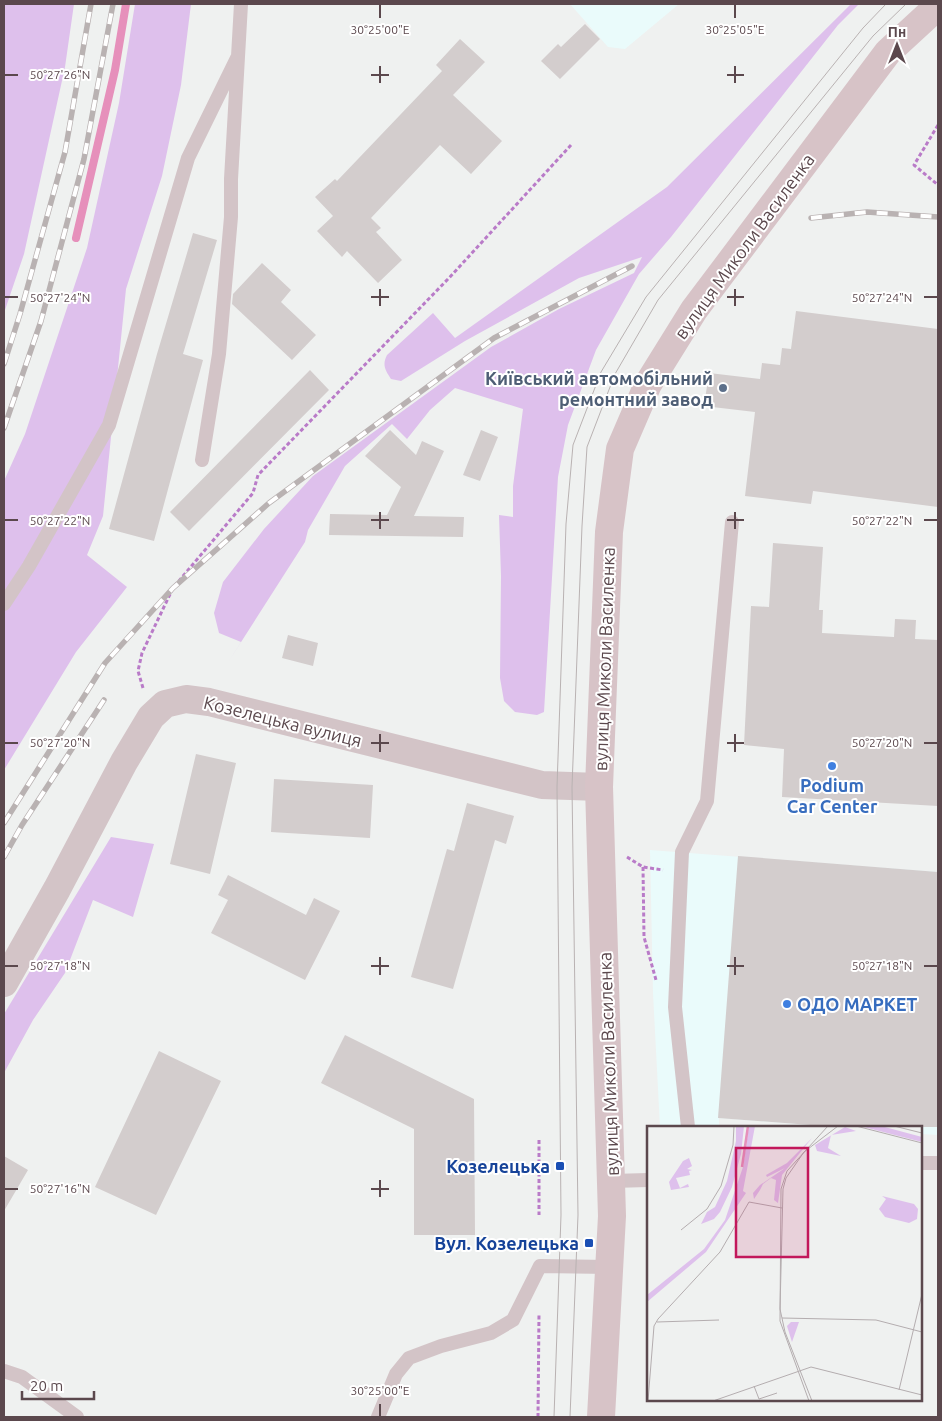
<svg xmlns="http://www.w3.org/2000/svg" width="942" height="1421" viewBox="0 0 942 1421" font-family="Ubuntu,sans-serif">
<rect width="100%" height="100%" fill="#eff1f0"/>
<path fill="#eafbfb" d="M570,4H679L625,49L608,47Z
M650,850L938,872V1135L921,1134V1127H836L719,1118V1127H660L653,993Z"/>
<path fill="#dec0ec" d="M4,4H74L65,67L24,254L4,313Z
M135,4H191L181,85L162,176L126,289L103,516L87,555L127,587L76,652L4,770V481L25,434L87,248L119,103Z
M851,4H859L838,25L671,237L639,274L596,350L568,425L558,477L544,712L537,715L515,712L504,701L500,678L501,576L499,515L513,517V486L523,409L455,388L430,410L407,439L392,424L345,466L308,530L305,542L227,664L241,642L219,633L214,613L223,582L264,529L313,476L491,347L559,309L634,273L642,257L579,278L465,341L401,381L391,379C385,370 382,365 387,355L433,313L455,338L667,187Z
M111,837L154,844L133,917L93,900L65,973L33,1020L4,1073V1014Z"/>
<g fill="none" stroke-linecap="round" stroke-linejoin="round">
<path stroke="#e690bb" stroke-width="8" d="M76,238L115,70L126,4"/>
</g>
<path fill="#d3cdcd" d="M585,24L600,39L560,79L541,61L558,44L561,47Z
M460,39L485,62L453,95L502,141L471,174L440,145L371,218L381,228L376,232L402,260L378,283L347,251L342,257L317,231L333,216L315,197L335,179L337,181L442,71L436,65Z
M193,233L217,240L183,354L203,360L154,541L109,529L157,354Z
M262,263L291,290L281,302L316,335L292,360L232,304L233,294Z
M796,311L938,329V507L813,491L811,504L745,496L755,412L704,406L709,373L760,379L762,363L780,365L782,348L791,349Z
M310,370L329,390L189,531L170,512Z
M390,430L416,455L422,441L444,451L414,516L464,517L463,537L329,535L330,514L387,515L401,487L365,456Z
M481,430L498,437L480,481L463,475Z
M773,543L823,547L819,610H823L822,633L894,637L895,619L916,620L915,639L938,640V806L782,797L784,749L744,745L751,606L769,607Z
M288,635L318,643L313,666L282,658Z
M196,754L236,763L210,874L170,864Z
M274,779L373,785L370,838L271,832Z
M467,803L514,816L506,844L495,840L453,989L411,977L447,849L454,851Z
M738,856L938,872V1127H836L718,1118Z
M228,875L306,915L314,898L340,911L305,980L211,933L228,900L218,895Z
M345,1035L474,1099L475,1235H414V1129L321,1083Z
M159,1051L221,1081L156,1215L95,1187Z
M4,1156L28,1170L4,1211Z"/>
<g fill="none" stroke-linecap="round" stroke-linejoin="round">
<path stroke="#b97bc8" stroke-width="3" stroke-dasharray="4 2.5" stroke-linecap="butt" d="M938,125L914,165L938,185
M143,688L138,671L142,653L173,588L253,493L258,475L449,278L571,145
M627,857L643,867L663,870
M643,867L644,937L656,980
M539,1140V1215
M538,1417L539,1313"/>
<path stroke="#d3c4c7" stroke-width="14" d="M202,460L219,354L231,217V179L241,4
M4,604L29,566L109,425L188,158L237,58
M688,1127L675,1007L682,852L707,801L732,522
M921,1163H938
M612,1181L648,1180
M4,1371L22,1377L77,1417
M378,1417L396,1374L409,1358L441,1346L491,1333L513,1320L540,1266L609,1267"/>
<path stroke="#d3c4c7" stroke-width="28" d="M4,983L57,889L124,762L151,717L165,704L186,699L209,702L542,785L599,787"/>
<path stroke="#d7c3c7" stroke-width="28" d="M601,1417L612,1216L599,787L609,532L620,449L648,384L694,310L888,52L938,6"/>
<path stroke="#b9b2b2" stroke-width="1" d="M554,1417L561,1215L557,787L566,524L573,445L601,372L646,297L863,28L886,4
M570,1417L578,1215L572,787L582,526L587,447L615,374L658,300L873,36L906,4"/>
<g stroke="#b9b2b2" stroke-width="5.5">
<path id="rail" d="M811,218L867,212L938,217
M4,364L20,314L65,152L91,4
M4,428L41,321L84,159L113,4
M4,823L105,663L173,588L269,503L494,338L632,266
M4,857L22,825L104,700"/>
</g>
<use href="#rail" stroke="#fff" stroke-width="4" stroke-dasharray="11" stroke-linecap="butt"/>
</g>
<path fill="none" stroke="#5b484d" stroke-width="2" d="M380,5V18M735,5V18M380,66V83M735,66V83M5,75H18M371,75H389M727,75H744M380,289V306M735,289V306M5,297H18M371,297H389M727,297H744M924,297H937M380,512V529M735,512V529M5,520H18M371,520H389M727,520H744M924,520H937M380,734V752M735,734V752M5,743H18M371,743H389M727,743H744M924,743H937M380,957V975M735,957V975M5,966H18M371,966H389M727,966H744M924,966H937M380,1180V1197M5,1189H18M371,1189H389M380,1404V1416"/>
<circle fill="#5c6f8a" stroke="#fff" stroke-width="2" cx="723" cy="388" r="5"/>
<g fill="#3f7fe0" stroke="#fff" stroke-width="2">
<circle cx="832" cy="766" r="5"/>
<circle cx="787" cy="1004" r="5"/>
</g>
<g fill="#1a4fb4" stroke="#fff" stroke-width="2">
<rect x="555" y="1161" width="10" height="10" rx="2.5"/>
<rect x="584" y="1238" width="10" height="10" rx="2.5"/>
</g>
<g text-anchor="middle" dominant-baseline="central" stroke-width="4" stroke-linejoin="round" paint-order="stroke">
<g font-size="18" fill="#5b484d" stroke="#fff">
<text transform="translate(744 246) rotate(-54)">вулиця Миколи Василенка</text>
<text transform="translate(604 659) rotate(-88)">вулиця Миколи Василенка</text>
<text transform="translate(283 721) rotate(14)">Козелецька вулиця</text>
<text transform="translate(608 1064) rotate(-92)">вулиця Миколи Василенка</text>
</g>
<g font-size="18" font-weight="bold" fill="#4e5e75" stroke="#fff" text-anchor="end">
<text x="713" y="378">Київський автомобільний<tspan x="713" dy="21">ремонтний завод</tspan></text>
</g>
<g font-size="18" font-weight="bold" fill="#366cbe" stroke="#fff">
<text x="832" y="785">Podium<tspan x="832" dy="21">Car Center</tspan></text>
<text x="797" y="1004" text-anchor="start">ОДО МАРКЕТ</text>
</g>
<g font-size="18" font-weight="bold" fill="#164399" stroke="#fff" text-anchor="end">
<text x="550" y="1166">Козелецька</text>
<text x="579" y="1243">Вул. Козелецька</text>
</g>
</g>
<g transform="translate(647 1126)">
<rect width="275" height="275" fill="#eff1f0"/>
<path d="M89,0H97L94,28L85,61L73,86L67,93L54,98L60,86L68,81L80,55L89,15ZM102,0H108L96,65L99,67L59,126L0,176V169L57,123L78,94L96,41ZM213,0H234L275,11V16ZM198,1L209,5L184,9L181,22L194,30L170,25L168,19ZM165,12L135,49L131,77L127,74L129,54L124,52L116,58L113,64L107,73L106,67L113,59L138,42L120,51L119,49L140,37ZM42,32L45,40L40,43L45,44L42,45L43,49L29,52L33,62L41,58L42,61L24,64L22,56L36,35ZM235,70L267,78L271,83L270,93L262,97L238,91L232,83L239,73ZM144,196H152L145,216L140,200Z" fill="#dec0ec"/>
<path fill="none" stroke="#e690bb" stroke-width="2.5" d="M95,41L101,0"/>
<path fill="none" stroke="#b4adaf" stroke-width="1" d="M209,0L275,17M247,0L275,7M34,104L60,83L74,60L86,19L87,0M135,192L229,194L275,206M10,196L72,194M107,260L112,273L130,267M252,264L275,168M1,275L7,200L11,193L73,126L102,76L135,82M66,275L164,241L275,269M162,275L133,195L134,63L140,45L181,0M165,275L138,206L133,183L136,63L139,52L157,26L191,0"/>
<path fill="#c2185b" fill-opacity="0.15" stroke="#c2185b" stroke-width="2.5" d="M89,22H161V131H89Z"/>
<rect width="275" height="275" fill="none" stroke="#5b484d" stroke-width="2.5"/>
</g>
<g font-size="12" text-anchor="middle" fill="#5b484d" stroke="#fff" stroke-width="4" stroke-linejoin="round" paint-order="stroke">
<text x="380" y="34">30°25'00"E</text>
<text x="735" y="34">30°25'05"E</text>
<text x="60" y="79">50°27'26"N</text>
<text x="60" y="302">50°27'24"N</text>
<text x="882" y="302">50°27'24"N</text>
<text x="60" y="525">50°27'22"N</text>
<text x="882" y="525">50°27'22"N</text>
<text x="60" y="747">50°27'20"N</text>
<text x="882" y="747">50°27'20"N</text>
<text x="60" y="970">50°27'18"N</text>
<text x="882" y="970">50°27'18"N</text>
<text x="60" y="1193">50°27'16"N</text>
<text x="380" y="1395">30°25'00"E</text>
</g>
<rect width="942" height="1421" fill="none" stroke="#5b484d" stroke-width="10"/>
<g transform="translate(897 45)" stroke="#ffffff" stroke-width="4" paint-order="stroke">
<path d="M0-4L9 19L0 12L-9 19Z" fill="#5b484d"/>
<text y="-8" font-size="14" font-weight="bold" text-anchor="middle" fill="#5b484d">Пн</text>
</g>
<path d="M22 1391v8h72v-8" fill="none" stroke="#5b484d" stroke-width="2.5"/>
<text x="30" y="1391" font-size="15" fill="#5b484d" stroke="#ffffff" stroke-width="4" paint-order="stroke">20 m</text>
</svg>
